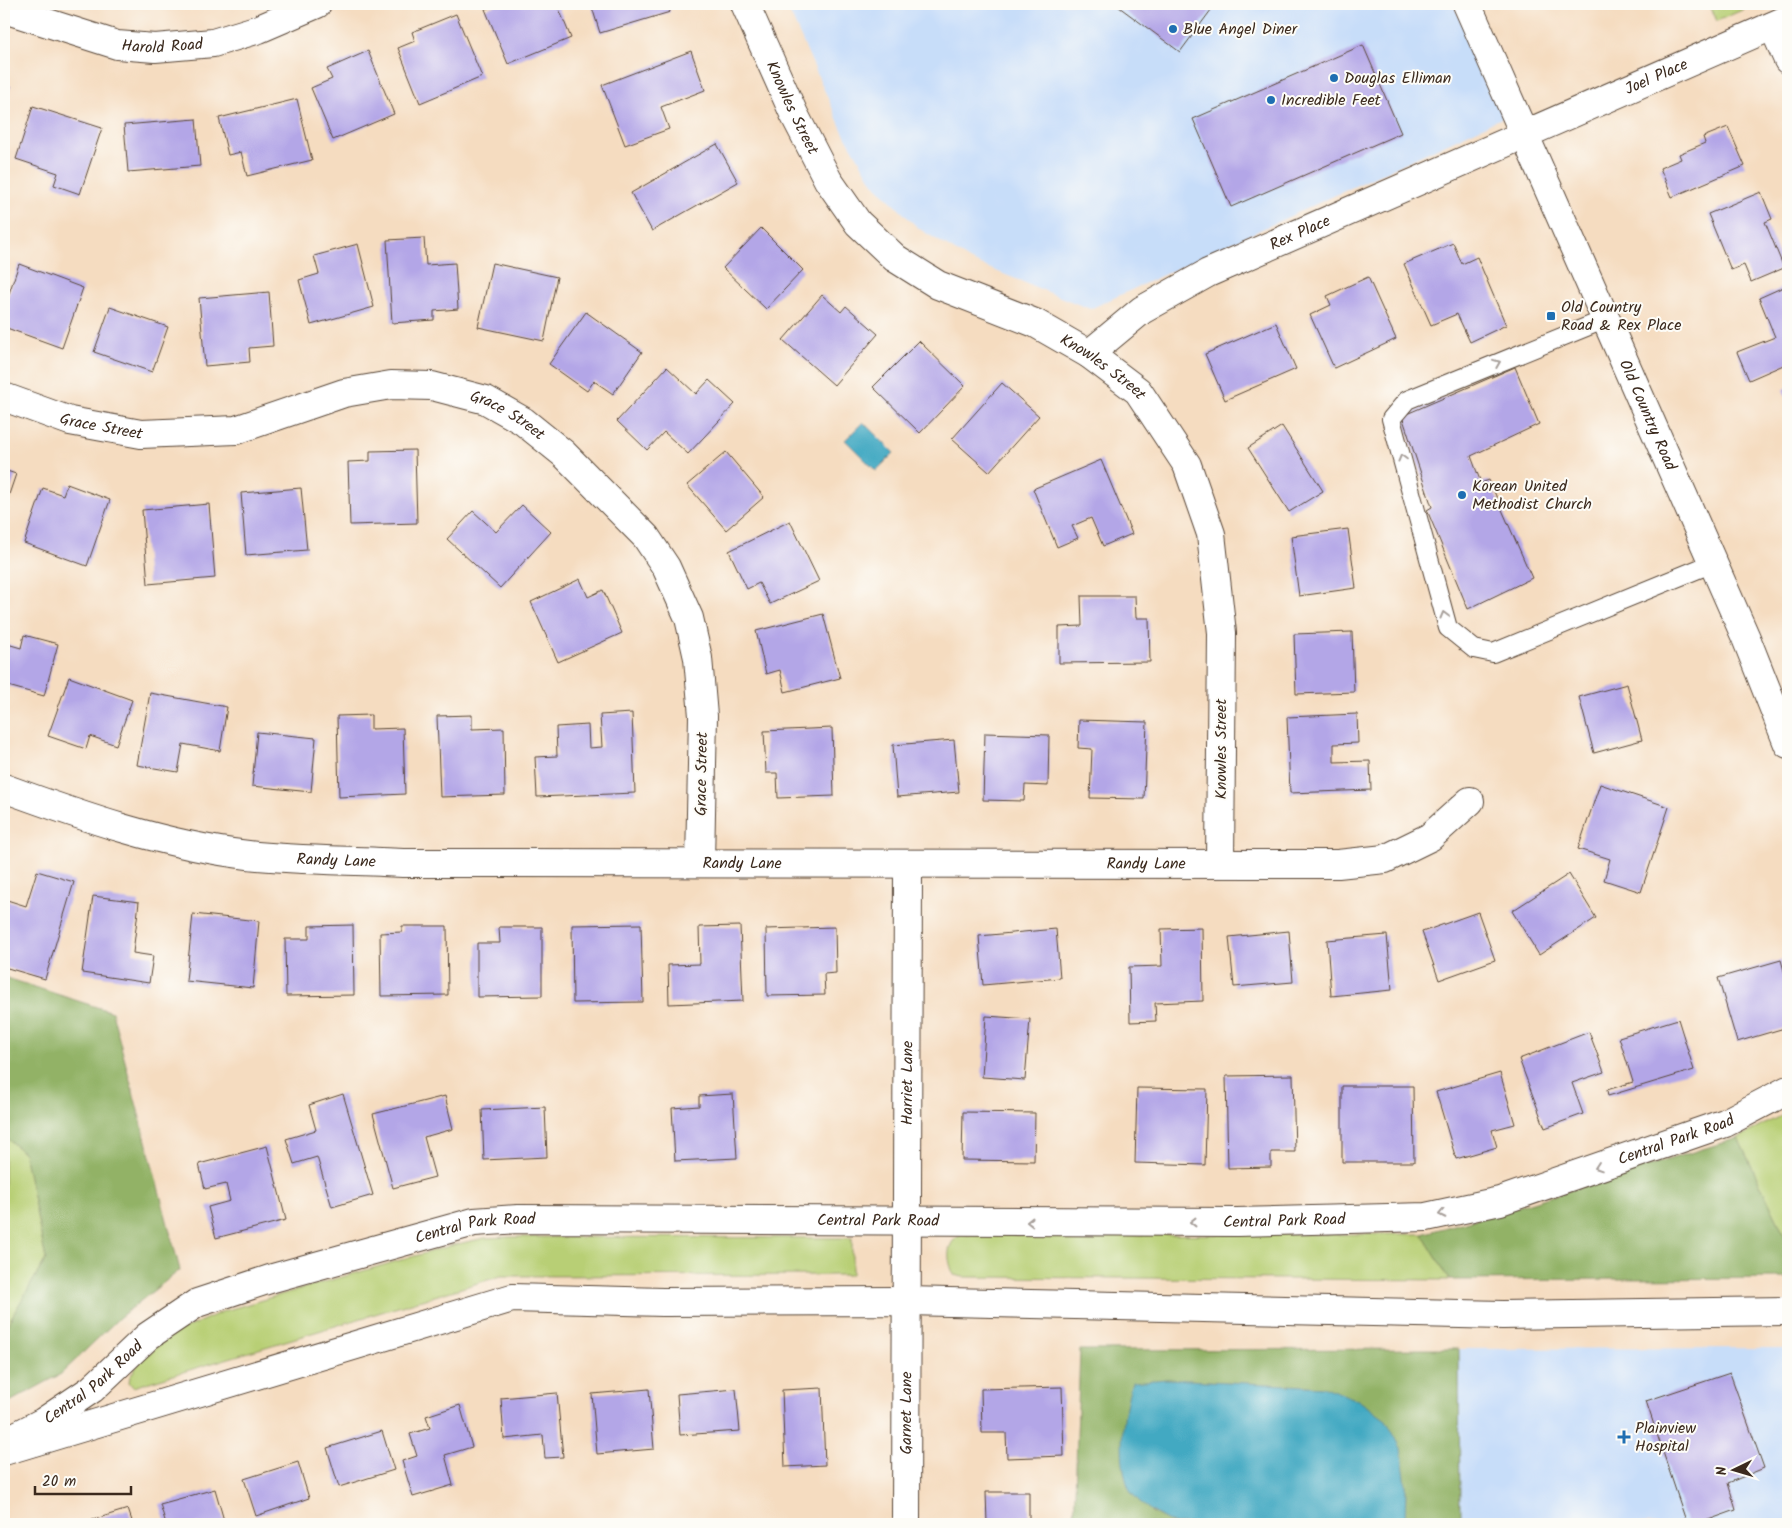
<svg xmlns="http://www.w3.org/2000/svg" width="1792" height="1528" viewBox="0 0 1792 1528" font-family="Kalam,sans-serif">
<rect width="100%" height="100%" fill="#fdfcf7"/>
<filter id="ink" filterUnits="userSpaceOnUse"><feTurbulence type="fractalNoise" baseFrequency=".02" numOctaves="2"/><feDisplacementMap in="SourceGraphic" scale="10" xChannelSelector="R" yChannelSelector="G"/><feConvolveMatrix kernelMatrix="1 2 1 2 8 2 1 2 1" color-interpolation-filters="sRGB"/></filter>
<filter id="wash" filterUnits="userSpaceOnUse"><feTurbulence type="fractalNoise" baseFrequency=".0096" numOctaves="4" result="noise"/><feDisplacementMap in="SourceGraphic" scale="20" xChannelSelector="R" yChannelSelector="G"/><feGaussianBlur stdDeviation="1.12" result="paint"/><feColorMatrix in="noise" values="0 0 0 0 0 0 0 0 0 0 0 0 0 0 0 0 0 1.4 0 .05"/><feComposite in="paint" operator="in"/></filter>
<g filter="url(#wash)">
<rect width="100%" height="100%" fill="#f5dcc0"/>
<path fill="#c7ddf9" d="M786,4H1454L1504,117L1090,309L971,261L918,228L873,183L843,132Z
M1788,1348V1524H1460L1459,1349Z"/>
<path fill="#b8cf74" stroke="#7a7c49" d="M1709,4H1756L1717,21Z
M1788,1112V1243L1738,1138Z
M4,1136L24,1153L46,1259L4,1330Z
M1422,1234L1450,1280L963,1277L954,1275C947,1260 945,1243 961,1235Z
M509,1237L852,1238V1275L501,1276L133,1387L129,1382L130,1376L143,1358L172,1334L224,1311L453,1245L485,1238Z"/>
<path fill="#92b266" stroke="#666e42" d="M4,977L112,1012L180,1270L120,1317L61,1374L4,1405V1330L46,1259L24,1153L4,1136Z
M1738,1138L1788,1243V1278L1450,1280L1422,1234L1497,1213Z
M1459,1349L1460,1524H1405L1406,1485L1324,1387L1167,1379L1132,1383L1151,1512L1175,1524H1074L1080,1350Z"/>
<path fill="#42a9c2" stroke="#3e6a70" d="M863,422L894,453L876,471L845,440Z
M1167,1379L1324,1387L1358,1400L1386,1420L1401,1448L1406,1485L1405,1524H1175C1160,1517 1134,1502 1128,1486C1117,1456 1123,1411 1132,1382Z"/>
<g id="blocks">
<path fill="#b3a6e7" d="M499,4H557L571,38L508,64L485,9Z
M591,4H668L670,12L600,33Z
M1115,4H1211L1214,6L1180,52Z
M456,14L482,77L420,103L398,48L415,41L412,32Z
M1363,45L1401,133L1231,207L1193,119Z
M368,51L394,114L333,140L311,88L332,79L327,69Z
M691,51L705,90L661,107L669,129L625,145L602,85Z
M4,83L11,86L4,104Z
M297,99L312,160L247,176L241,152L228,155L219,118Z
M33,106L102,128L80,194L54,185L58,173L16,159Z
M196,119L200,166L128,172L124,125Z
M1728,127L1745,166L1672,197L1660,168L1681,159L1679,154L1705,143L1703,137Z
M717,144L738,182L652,231L631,193Z
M1761,192L1772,219L1765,222L1784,268L1751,282L1744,265L1731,270L1708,214Z
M761,228L803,270L766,309L723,268Z
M424,238L426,265L455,263L458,309L434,311V320L392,323L387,240Z
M1453,243L1462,264L1477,257L1506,325L1470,342L1457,314L1431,325L1404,264Z
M358,244L374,307L311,325L299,280L319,274L314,256Z
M492,263L557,277L544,341L478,327Z
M19,264L83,288L62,348L4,327V308Z
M1368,277L1396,339L1334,368L1310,315L1331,305L1327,296Z
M1788,285V363L1749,380L1737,352L1775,337L1759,298Z
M269,292L273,346L249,348L250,362L205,366L199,298Z
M822,295L841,312L846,306L878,334L834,385L783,340Z
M110,307L168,327L152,372L94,352Z
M586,312L642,352L613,394L594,381L587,391L549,364Z
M1276,323L1296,369L1225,400L1205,354Z
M919,341L965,386L920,433L873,387Z
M667,367L696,394L709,380L735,404L688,454L664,432L647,450L617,421Z
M1515,367L1539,424L1471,456L1481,483L1489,480L1532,578L1468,609L1427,510L1432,507L1402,416Z
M1002,383L1039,416L989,472L952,439Z
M1788,387V401L1783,390Z
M1282,426L1323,491L1289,512L1248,448Z
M415,450L417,523L350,525L348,462L370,461V451Z
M726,452L764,497L726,530L687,485Z
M1101,460L1132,534L1103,546L1091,518L1072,526L1078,538L1057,547L1033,489Z
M4,470L16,474L4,509Z
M67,484L110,500L87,566L24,543L43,488L63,495Z
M301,488L307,550L246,555L241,493Z
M209,504L215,578L148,584L142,510Z
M522,505L551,532L500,588L447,539L473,511L496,532Z
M790,521L819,581L770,604L759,583L747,589L729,551Z
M1348,529L1356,588L1299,596L1291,536Z
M580,579L588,597L603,590L622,633L558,662L531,602Z
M1081,596H1135L1136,618H1149L1150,662L1059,663V627L1082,626Z
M823,614L840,678L785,692L780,670L766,674L756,631Z
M1352,632L1354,692L1296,694L1294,634Z
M24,635L58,644L44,696L8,686L4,700V643L21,648Z
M69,677L132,700L116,745L90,736L86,749L48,736Z
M1627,684L1642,740L1594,753L1579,697Z
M150,693L227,707L220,751L183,744L178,772L137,765Z
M632,713L635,793L537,797L535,757L557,756L556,727L588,725L589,748L602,747L600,715Z
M1357,714L1358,743L1334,744V762L1370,761L1371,790L1290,793L1287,717Z
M371,715V729L403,728L405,794L339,797L337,716Z
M472,715V729L504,728L505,795L440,797L437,716Z
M1079,720L1147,722L1144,799L1090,798L1092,749L1078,748Z
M832,728L834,796L778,798L777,773H766L764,731Z
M257,732L316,738L311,792L252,786Z
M985,733L1049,735L1048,786L1025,785L1024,801L983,800Z
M954,740L959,792L897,797L893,745Z
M1600,784L1669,807L1641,892L1604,880L1610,859L1578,849Z
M37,871L74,882L45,979L4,967L6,938H4V899L26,906Z
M1569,874L1596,918L1539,955L1512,911Z
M93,896L139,902L133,953L153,956L149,983L82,973Z
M1478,912L1495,960L1439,980L1422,932Z
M193,914L259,921L253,988L186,981Z
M641,924L643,1002L573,1003L572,925Z
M353,925L354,995L286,996L285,939H309V926Z
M402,926H447L448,995L381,996L380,933L402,932Z
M740,926L743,1001L669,1004L668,965L700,964L699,927Z
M499,927H542V996L477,997V943H500Z
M835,927L836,973L824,974L825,995L767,996L766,929Z
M1202,928L1203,1001L1155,1003L1156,1021L1130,1022L1129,967L1162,966L1161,929Z
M1056,929L1060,978L983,985L979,936Z
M1289,931L1293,982L1234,987L1229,937Z
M1387,935L1392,990L1331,996L1327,940Z
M1781,960L1788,985V1027L1737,1042L1718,978Z
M986,1016L1030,1019L1025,1080L982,1077Z
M1678,1019L1694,1070L1608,1096L1607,1090L1633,1082L1619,1037Z
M1589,1032L1604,1072L1572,1083L1583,1114L1545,1128L1519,1059Z
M1500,1073L1515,1124L1492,1130L1497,1147L1456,1159L1436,1092Z
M1293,1075L1295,1152H1271V1167L1228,1168L1226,1076Z
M1342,1086H1413L1414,1162H1342Z
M1137,1088L1207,1089L1205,1165L1135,1163Z
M343,1094L373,1195L332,1207L317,1157L294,1164L286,1139L316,1130L309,1105Z
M733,1094L737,1158L675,1161L672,1108L699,1106V1096Z
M445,1096L453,1129L424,1137L435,1177L393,1188L373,1114Z
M545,1107L547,1157L484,1160L482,1110Z
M963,1112L1035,1113L1034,1161L962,1160Z
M267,1146L286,1220L216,1238L208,1207L230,1201L226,1184L205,1189L199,1164Z
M1730,1373L1764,1468L1728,1483L1736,1510L1697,1524H1687L1646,1401Z
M1062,1387L1064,1456L1007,1458L1006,1433H982L981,1389Z
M822,1388L825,1465L785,1467L782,1390Z
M649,1389L654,1449L597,1454L592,1394Z
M736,1389L740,1431L680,1435L677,1394Z
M557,1393L563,1457L545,1458L543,1435L504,1439L501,1398Z
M460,1405L472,1447L445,1455L453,1485L413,1497L402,1461L417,1456L410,1434L430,1428L426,1416Z
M382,1431L394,1470L339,1487L327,1448Z
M298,1462L309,1498L256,1516L244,1479Z
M215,1489L225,1524H166L160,1504Z
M986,1492H1029V1524H987Z
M128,1509L133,1524H79Z"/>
</g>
</g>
<g filter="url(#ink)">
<use href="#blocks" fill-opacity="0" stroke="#574536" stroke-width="1"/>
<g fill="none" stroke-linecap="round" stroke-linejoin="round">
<g stroke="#574536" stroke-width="20">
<path id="lane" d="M1606,319L1407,400L1391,419L1448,628L1474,649L1493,653L1713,563"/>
</g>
<g stroke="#574536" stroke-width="30">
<g id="street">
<path id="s1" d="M745,4L794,114L828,180L858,223L895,258L938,285L1035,323L1089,354L1138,391L1187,465L1211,534L1222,633L1220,863"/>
<path id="s2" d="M4,9L117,45L155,48L213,43L259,29L317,4"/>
<path d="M1773,26L1788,60"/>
<path id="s3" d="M1089,354L1142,310L1208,273L1788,19"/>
<path id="s4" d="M4,397L70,421L141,434L236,430L344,393L391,385L432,386L486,400L523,421L564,454L646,537L666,567L689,618L698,658L703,716L700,862"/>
<path id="s5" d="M4,788C83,817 164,845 248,855C299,861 352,860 403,863L1338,864L1385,859L1430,837L1470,801"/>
<path id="s6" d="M4,1442L43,1422L92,1389L148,1336L197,1303L273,1278L474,1222L518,1219L1237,1222L1426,1217L1500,1201L1725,1123L1788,1090"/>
<path id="s7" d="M906,1524L908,864"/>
</g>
</g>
<g stroke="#574536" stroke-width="30">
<path id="secondary" d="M4,1451L512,1298L663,1302L907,1301L1503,1315L1788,1311"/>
</g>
<g stroke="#574536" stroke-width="30">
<g id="primary">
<path id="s8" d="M1467,4L1746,638L1788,744"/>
</g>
</g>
<use href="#lane" stroke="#fff" stroke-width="18"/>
<use href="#street" stroke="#fff" stroke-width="28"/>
<use href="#secondary" stroke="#fff" stroke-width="28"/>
<use href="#primary" stroke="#fff" stroke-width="28"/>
</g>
<defs><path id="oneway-chevron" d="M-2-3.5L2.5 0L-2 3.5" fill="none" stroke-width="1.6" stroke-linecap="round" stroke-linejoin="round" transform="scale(1.25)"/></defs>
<g stroke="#a79f9a">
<use href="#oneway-chevron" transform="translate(1497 363) rotate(-22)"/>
<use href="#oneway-chevron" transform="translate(1402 458) rotate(-105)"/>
<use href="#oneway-chevron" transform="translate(1444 615) rotate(-105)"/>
<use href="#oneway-chevron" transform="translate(1598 1167) rotate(161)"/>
<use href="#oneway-chevron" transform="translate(1442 1214) rotate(168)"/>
<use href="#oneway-chevron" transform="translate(1030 1222) rotate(-180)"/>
<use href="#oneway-chevron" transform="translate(1193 1222) rotate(-180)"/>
</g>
</g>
<g fill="#1f6fb2" stroke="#fdfcf7" stroke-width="2">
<circle cx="1173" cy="29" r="5"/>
<circle cx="1334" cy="78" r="5"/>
<circle cx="1271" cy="100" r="5"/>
<rect x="1546" y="311" width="10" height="10" rx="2.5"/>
<circle cx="1462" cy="495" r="5"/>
<path d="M1621.5 1429.5h5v5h5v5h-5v5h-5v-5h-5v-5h5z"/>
</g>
<g text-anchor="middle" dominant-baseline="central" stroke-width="4" stroke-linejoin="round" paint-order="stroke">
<g font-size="16" fill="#3b2a1e" stroke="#fdfcf7" text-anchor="start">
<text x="1183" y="29">Blue Angel Diner</text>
<text x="1344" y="78">Douglas Elliman</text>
<text x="1281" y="100">Incredible Feet</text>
<text x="1561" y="307">Old Country<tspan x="1561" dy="18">Road &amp; Rex Place</tspan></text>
<text x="1472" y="486">Korean United<tspan x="1472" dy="18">Methodist Church</tspan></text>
<text x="1635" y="1428">Plainview<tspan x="1635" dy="18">Hospital</tspan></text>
</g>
<g font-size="16" fill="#3b2a1e" stroke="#fdfcf7">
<text stroke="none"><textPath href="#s2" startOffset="164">Harold Road</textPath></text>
<text stroke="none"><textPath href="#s3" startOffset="634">Joel Place</textPath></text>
<text stroke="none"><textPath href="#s1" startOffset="114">Knowles Street</textPath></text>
<text stroke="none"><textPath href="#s3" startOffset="245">Rex Place</textPath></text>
<text stroke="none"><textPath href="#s1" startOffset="534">Knowles Street</textPath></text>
<text stroke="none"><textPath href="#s8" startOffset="449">Old Country Road</textPath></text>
<text stroke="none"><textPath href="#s4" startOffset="522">Grace Street</textPath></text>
<text stroke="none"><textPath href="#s4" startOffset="102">Grace Street</textPath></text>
<text transform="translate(1221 749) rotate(-90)">Knowles Street</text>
<text transform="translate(702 774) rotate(-89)">Grace Street</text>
<text stroke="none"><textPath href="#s5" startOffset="342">Randy Lane</textPath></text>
<text stroke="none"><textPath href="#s5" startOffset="748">Randy Lane</textPath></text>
<text stroke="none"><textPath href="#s5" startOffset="1152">Randy Lane</textPath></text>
<text stroke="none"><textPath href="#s7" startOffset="441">Harriet Lane</textPath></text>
<text stroke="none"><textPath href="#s6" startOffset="1742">Central Park Road</textPath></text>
<text stroke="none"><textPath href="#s6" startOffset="932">Central Park Road</textPath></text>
<text stroke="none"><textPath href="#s6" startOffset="1338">Central Park Road</textPath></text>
<text stroke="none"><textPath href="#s6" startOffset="528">Central Park Road</textPath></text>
<text stroke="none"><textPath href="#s6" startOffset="108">Central Park Road</textPath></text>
<text stroke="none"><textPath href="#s7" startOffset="111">Garnet Lane</textPath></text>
</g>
</g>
<rect width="1792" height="1528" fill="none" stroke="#fdfcf7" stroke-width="20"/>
<g transform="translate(1734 1470) rotate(265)" stroke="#fdfcf7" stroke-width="4" paint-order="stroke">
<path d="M0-4L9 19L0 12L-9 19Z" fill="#3b2a1e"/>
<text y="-8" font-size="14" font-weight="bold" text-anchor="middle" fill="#3b2a1e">N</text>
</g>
<path d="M35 1486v8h96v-8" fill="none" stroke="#3b2a1e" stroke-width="2.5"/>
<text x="42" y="1486" font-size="15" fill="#3b2a1e" stroke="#fdfcf7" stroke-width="4" paint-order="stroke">20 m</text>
</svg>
